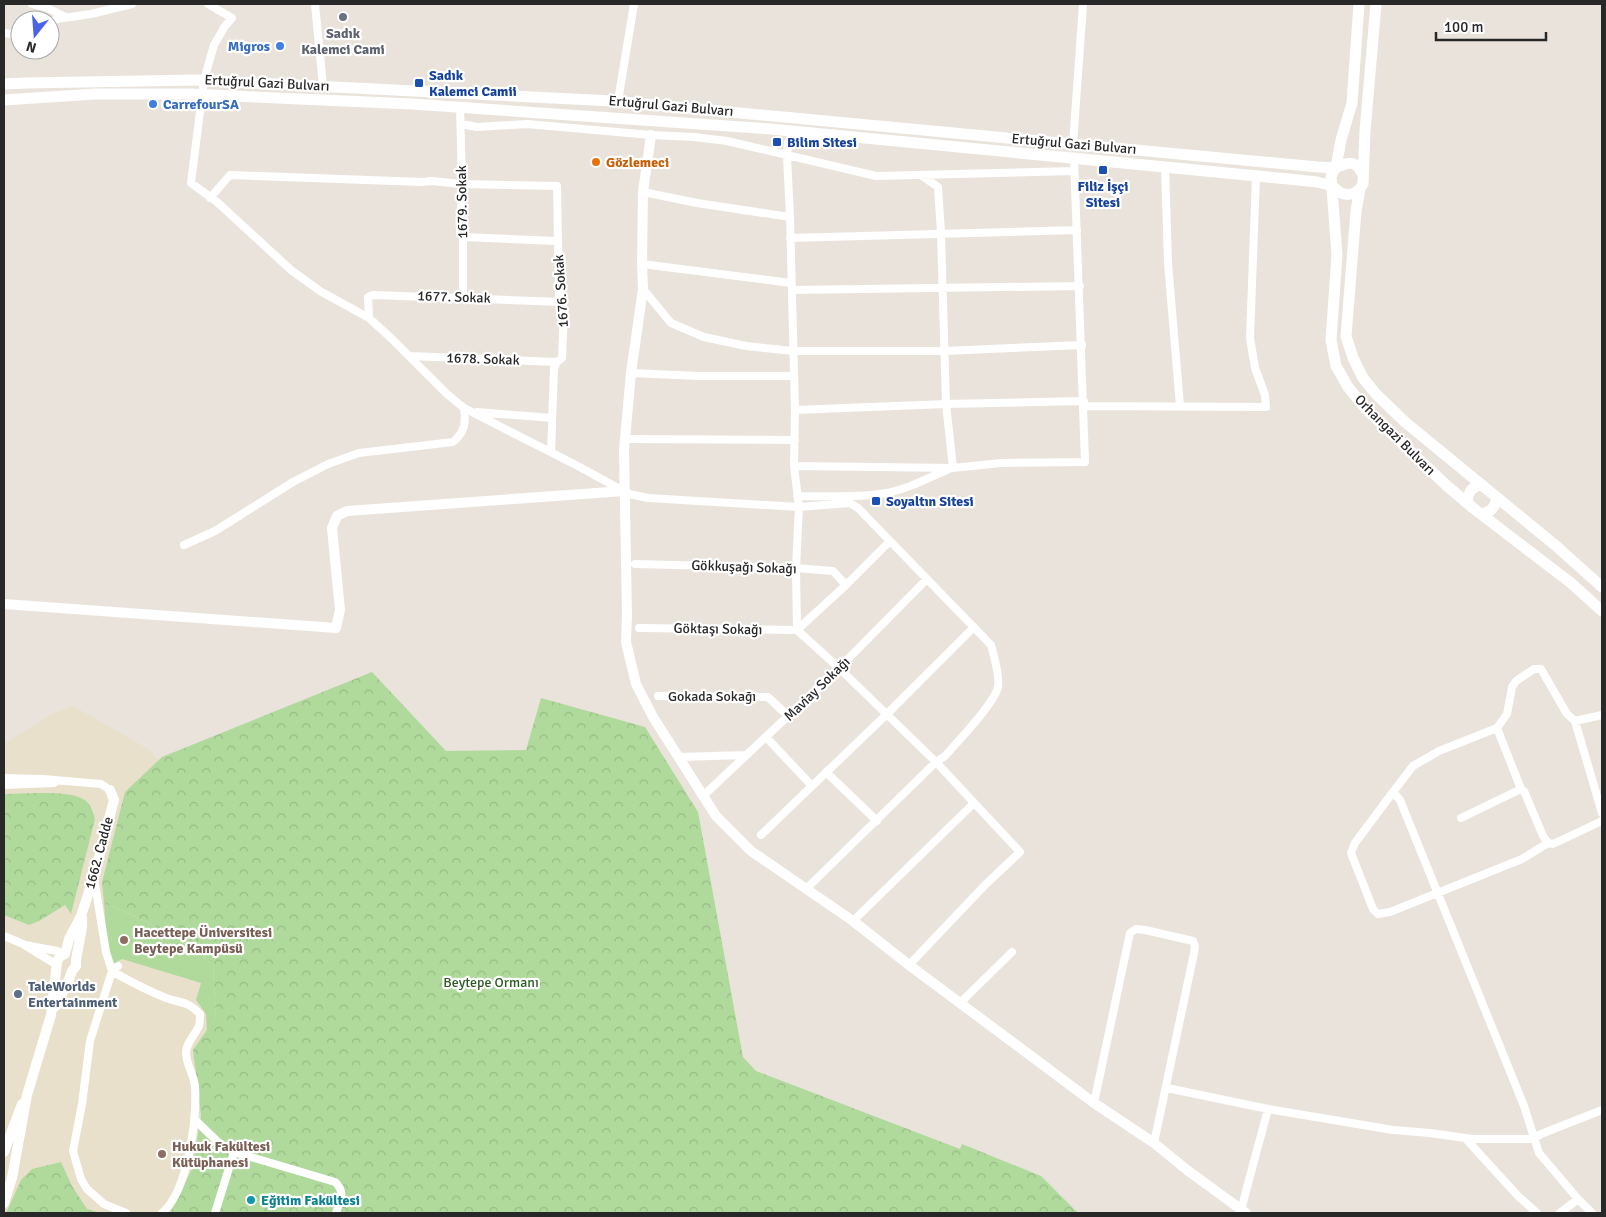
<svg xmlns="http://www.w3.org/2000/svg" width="1606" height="1217" viewBox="0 0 1606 1217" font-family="Signika,sans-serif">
<defs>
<pattern id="forest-crowns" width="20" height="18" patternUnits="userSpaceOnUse" patternTransform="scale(1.25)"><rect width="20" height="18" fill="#b0da9c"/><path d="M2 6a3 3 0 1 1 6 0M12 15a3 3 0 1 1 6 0" fill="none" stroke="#97bb86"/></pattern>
</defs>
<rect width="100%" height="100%" fill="#e9e3db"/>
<path fill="#e9e0cb" d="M73,706L150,750L213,828L341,1213H4V744L54,713Z"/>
<path fill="#b0da9c" d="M104,903C144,919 180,937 213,965L216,1017L207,1031L206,1014L196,1000L201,983L122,959L118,961L117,965L111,960L106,933Z"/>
<path fill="url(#forest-crowns)" d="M372,672L446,751L526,750L541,698L645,727L698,812L743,1057L756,1071L960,1149L962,1144L1041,1176L1078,1213H170L192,1169L201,1116L193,1050L216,1017L213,965C181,937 144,919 104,903L102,882L125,792L162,757Z
M4,794C22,794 73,789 86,801C91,805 93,812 95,819L71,914L65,905L39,921L29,925L4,915Z
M61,1162L72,1186L87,1209L100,1213H6L21,1180L32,1169Z"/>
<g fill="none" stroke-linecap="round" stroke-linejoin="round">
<path stroke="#fff" stroke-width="8" d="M32,4L47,8L66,17
M208,4L232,18L225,26L214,45L204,80L191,183L217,202L291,270L320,291L369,318L392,339L447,394L464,408L576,465L629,494L648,498L799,507L850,503L858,508L991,645C994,656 1000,676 998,687C994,704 958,741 945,756L936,762L806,889
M315,4L323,86
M50,23L57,19L91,14L132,4
M4,33L20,35
M618,101L634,4
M460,107L462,184L460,233L463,237V297
M461,124L477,127L527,124L651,135L694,137L727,141L876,176L1074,171
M788,142L787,156L790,217L795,410L794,466L799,507L796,568L797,630L839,668L936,762L1020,852L985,885L909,965
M1073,144L1083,4
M1165,167L1168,263L1180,406
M922,176L938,187L941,233L946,404L953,468
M643,192L697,203L790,217
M210,198L230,175L422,182L431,181L462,184L557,186L559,296L564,309L562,358L557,362L554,368L551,452
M463,237L558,241
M790,238L1077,230
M642,264L791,283
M643,289L671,323L704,337L746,346L793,351H944L1082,345
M792,290L1080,286
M369,318L368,297L373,295L562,302
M409,356L557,362
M631,373L698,376H794
M1084,406L1266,407L1265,395L1255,368L1250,338L1256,176
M795,410L946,404L1084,401
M477,412L552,418
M625,439L795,440
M794,466L953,468L1001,463L1085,462L1074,159
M797,496C824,496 860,498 886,493C908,489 928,478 949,469
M184,545L215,531L293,482L328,464L359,453L453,442C465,432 466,423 464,408
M635,564L796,568L833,571L846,585
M639,628L797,630L846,585L890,541
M658,696L768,697L788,716
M1602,715L1575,721L1602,813
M1497,728L1439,751L1413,766L1393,792L1400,800L1524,1106L1539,1153L1578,1199L1592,1213
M766,737L812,786
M678,757L747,755
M826,772L877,821
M4,778L43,779L101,784L110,790
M4,785L54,783
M1521,789L1497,728L1507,714L1512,687L1516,681L1534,669H1541L1567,714L1575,721
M1393,792L1355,843L1351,853L1373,909L1378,914L1390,912L1522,859L1548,843
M703,796L839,668L927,579
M1461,818L1521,789L1524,791L1543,836L1548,843L1553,844L1602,821
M761,835L887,714L974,627
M94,878L106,952L112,971C130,982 147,990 166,998C183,1004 186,1000 200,1014C200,1018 200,1022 199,1026C195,1035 186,1043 186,1053C186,1064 194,1075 195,1086C197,1120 188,1191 162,1213
M853,921L974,803
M4,936L23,944L57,965
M25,945L57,951L63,954
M118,966L112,971L90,1041L82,1104L73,1151L81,1179L87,1189L104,1204L126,1213
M960,1003L1012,952
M1167,1088L1268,1109L1393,1130L1430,1133L1472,1139H1533L1541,1134L1602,1110
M1094,1103L1130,933L1136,929L1145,930L1193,941L1195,946L1194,953L1154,1143
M194,1119L220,1144L234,1152L335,1182C346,1192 340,1200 336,1213
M1466,1139L1518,1196L1537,1213
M1241,1210L1268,1109
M215,1213L234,1152
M1560,1213L1578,1199"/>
<path stroke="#fff" stroke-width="10" d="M651,135L643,192L642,264L643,289L631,373L624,450L627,615L626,642L636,684L653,717L716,816L751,851L853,921L909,965L1094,1103L1154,1143L1187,1170L1246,1213
M4,604L336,628L340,610L332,528L337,516L347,511L624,491
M55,1007L68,982L72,971L76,966V960L82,927V918
M4,1152L22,1104
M4,1203L12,1178L27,1095L51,1015L57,962L60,956L65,954L69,939L81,916L94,876L114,800L110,790"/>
<path stroke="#fff" stroke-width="11" d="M1359,4L1352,103L1341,140L1336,167L1331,176L1337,255L1331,340L1336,366L1348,387L1366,409L1446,485L1473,508L1571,583L1602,611
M4,84L26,83L195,80L612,101L1318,167C1324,167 1330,168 1335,167C1347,165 1353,157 1362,173
M4,100L95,94H190L412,104L771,129L1289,179L1317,182L1333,186
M1333,186C1342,198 1356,197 1363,184L1365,131L1376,4
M1360,189L1356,211L1346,336L1353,358L1363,378L1376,394L1405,422L1555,545L1602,587
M1467,503C1468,493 1471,486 1482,485
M1481,514C1491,513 1495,507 1497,498"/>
</g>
<circle fill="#6b7280" stroke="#fff" stroke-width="2" cx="343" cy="17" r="5"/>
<g fill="#3f7fe0" stroke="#fff" stroke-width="2">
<circle cx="280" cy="46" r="5"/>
<circle cx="153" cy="104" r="5"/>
</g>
<g fill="#1a4fb4" stroke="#fff" stroke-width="2">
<rect x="414" y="78" width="10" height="10" rx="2.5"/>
<rect x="772" y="137" width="10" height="10" rx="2.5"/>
<rect x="1098" y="165" width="10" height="10" rx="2.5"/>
<rect x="871" y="496" width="10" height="10" rx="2.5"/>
</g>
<circle fill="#e8710a" stroke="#fff" stroke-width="2" cx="596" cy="162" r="5"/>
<g fill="#8d6e63" stroke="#fff" stroke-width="2">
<circle cx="124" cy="940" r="5"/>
<circle cx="162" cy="1154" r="5"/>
</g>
<circle fill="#5c6f8a" stroke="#fff" stroke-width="2" cx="18" cy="994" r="5"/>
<circle fill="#0f9aa8" stroke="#fff" stroke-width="2" cx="251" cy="1200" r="5"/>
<g text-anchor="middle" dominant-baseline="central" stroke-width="4.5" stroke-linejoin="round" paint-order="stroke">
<g font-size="14" font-weight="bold" fill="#5b616d" stroke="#fff">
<text x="343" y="33">Sadık<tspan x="343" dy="16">Kalemci Cami</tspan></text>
</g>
<g font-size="14" font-weight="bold" fill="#366cbe" stroke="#fff" text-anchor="end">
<text x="270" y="46">Migros</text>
<text x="163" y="104" text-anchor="start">CarrefourSA</text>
</g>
<g font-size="14" font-weight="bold" fill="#164399" stroke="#fff" text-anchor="start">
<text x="429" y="75">Sadık<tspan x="429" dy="16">Kalemci Camii</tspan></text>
<text x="787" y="142">Bilim Sitesi</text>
<text x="1103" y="186" text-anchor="middle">Filiz İşçi<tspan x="1103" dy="16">Sitesi</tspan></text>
<text x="886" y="501">Soyaltın Sitesi</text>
</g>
<g font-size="14" fill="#282828" stroke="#fff">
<text transform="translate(267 83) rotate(3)">Ertuğrul Gazi Bulvarı</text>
<text transform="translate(671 106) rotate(5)">Ertuğrul Gazi Bulvarı</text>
<text transform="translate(1074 144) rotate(5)">Ertuğrul Gazi Bulvarı</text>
<text transform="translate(462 202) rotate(-91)">1679. Sokak</text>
<text transform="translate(561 291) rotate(-94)">1676. Sokak</text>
<text transform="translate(454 297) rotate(2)">1677. Sokak</text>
<text transform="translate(483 359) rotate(2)">1678. Sokak</text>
<text transform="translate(1395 435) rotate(45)">Orhangazi Bulvarı</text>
<text transform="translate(744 567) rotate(2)">Gökkuşağı Sokağı</text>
<text transform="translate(718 629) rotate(1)">Göktaşı Sokağı</text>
<text transform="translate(817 689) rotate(-44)">Maviay Sokağı</text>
<text x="712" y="696">Gokada Sokağı</text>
<text transform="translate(99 853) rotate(-75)">1662. Cadde</text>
</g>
<g font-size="14" font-weight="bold" fill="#c56008" stroke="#fff" text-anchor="start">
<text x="606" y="162">Gözlemeci</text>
</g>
<g font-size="14" font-weight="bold" fill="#785e54" stroke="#fff" text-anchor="start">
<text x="134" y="932">Hacettepe Üniversitesi<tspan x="134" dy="16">Beytepe Kampüsü</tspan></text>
<text x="172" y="1146">Hukuk Fakültesi<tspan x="172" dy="16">Kütüphanesi</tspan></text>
</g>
<g font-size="14" fill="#2b5c21" stroke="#fff">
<text x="491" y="982">Beytepe Ormanı</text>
</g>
<g font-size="14" font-weight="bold" fill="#4e5e75" stroke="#fff" text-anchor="start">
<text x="28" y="986">TaleWorlds<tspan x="28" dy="16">Entertainment</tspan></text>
</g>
<g font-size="14" font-weight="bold" fill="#0d838f" stroke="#fff" text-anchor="start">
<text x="261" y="1200">Eğitim Fakültesi</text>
</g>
</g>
<rect width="1606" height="1217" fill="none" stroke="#282828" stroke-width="10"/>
<g transform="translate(35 35) rotate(197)"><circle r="24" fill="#ffffff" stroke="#a9a9a9"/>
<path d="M0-4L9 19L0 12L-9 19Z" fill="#4b63e6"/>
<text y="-8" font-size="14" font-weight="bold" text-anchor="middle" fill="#282828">N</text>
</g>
<path d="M1436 32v8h110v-8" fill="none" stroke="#282828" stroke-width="2.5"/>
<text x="1444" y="32" font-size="15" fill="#282828" stroke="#ffffff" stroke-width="4" paint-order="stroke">100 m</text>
</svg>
